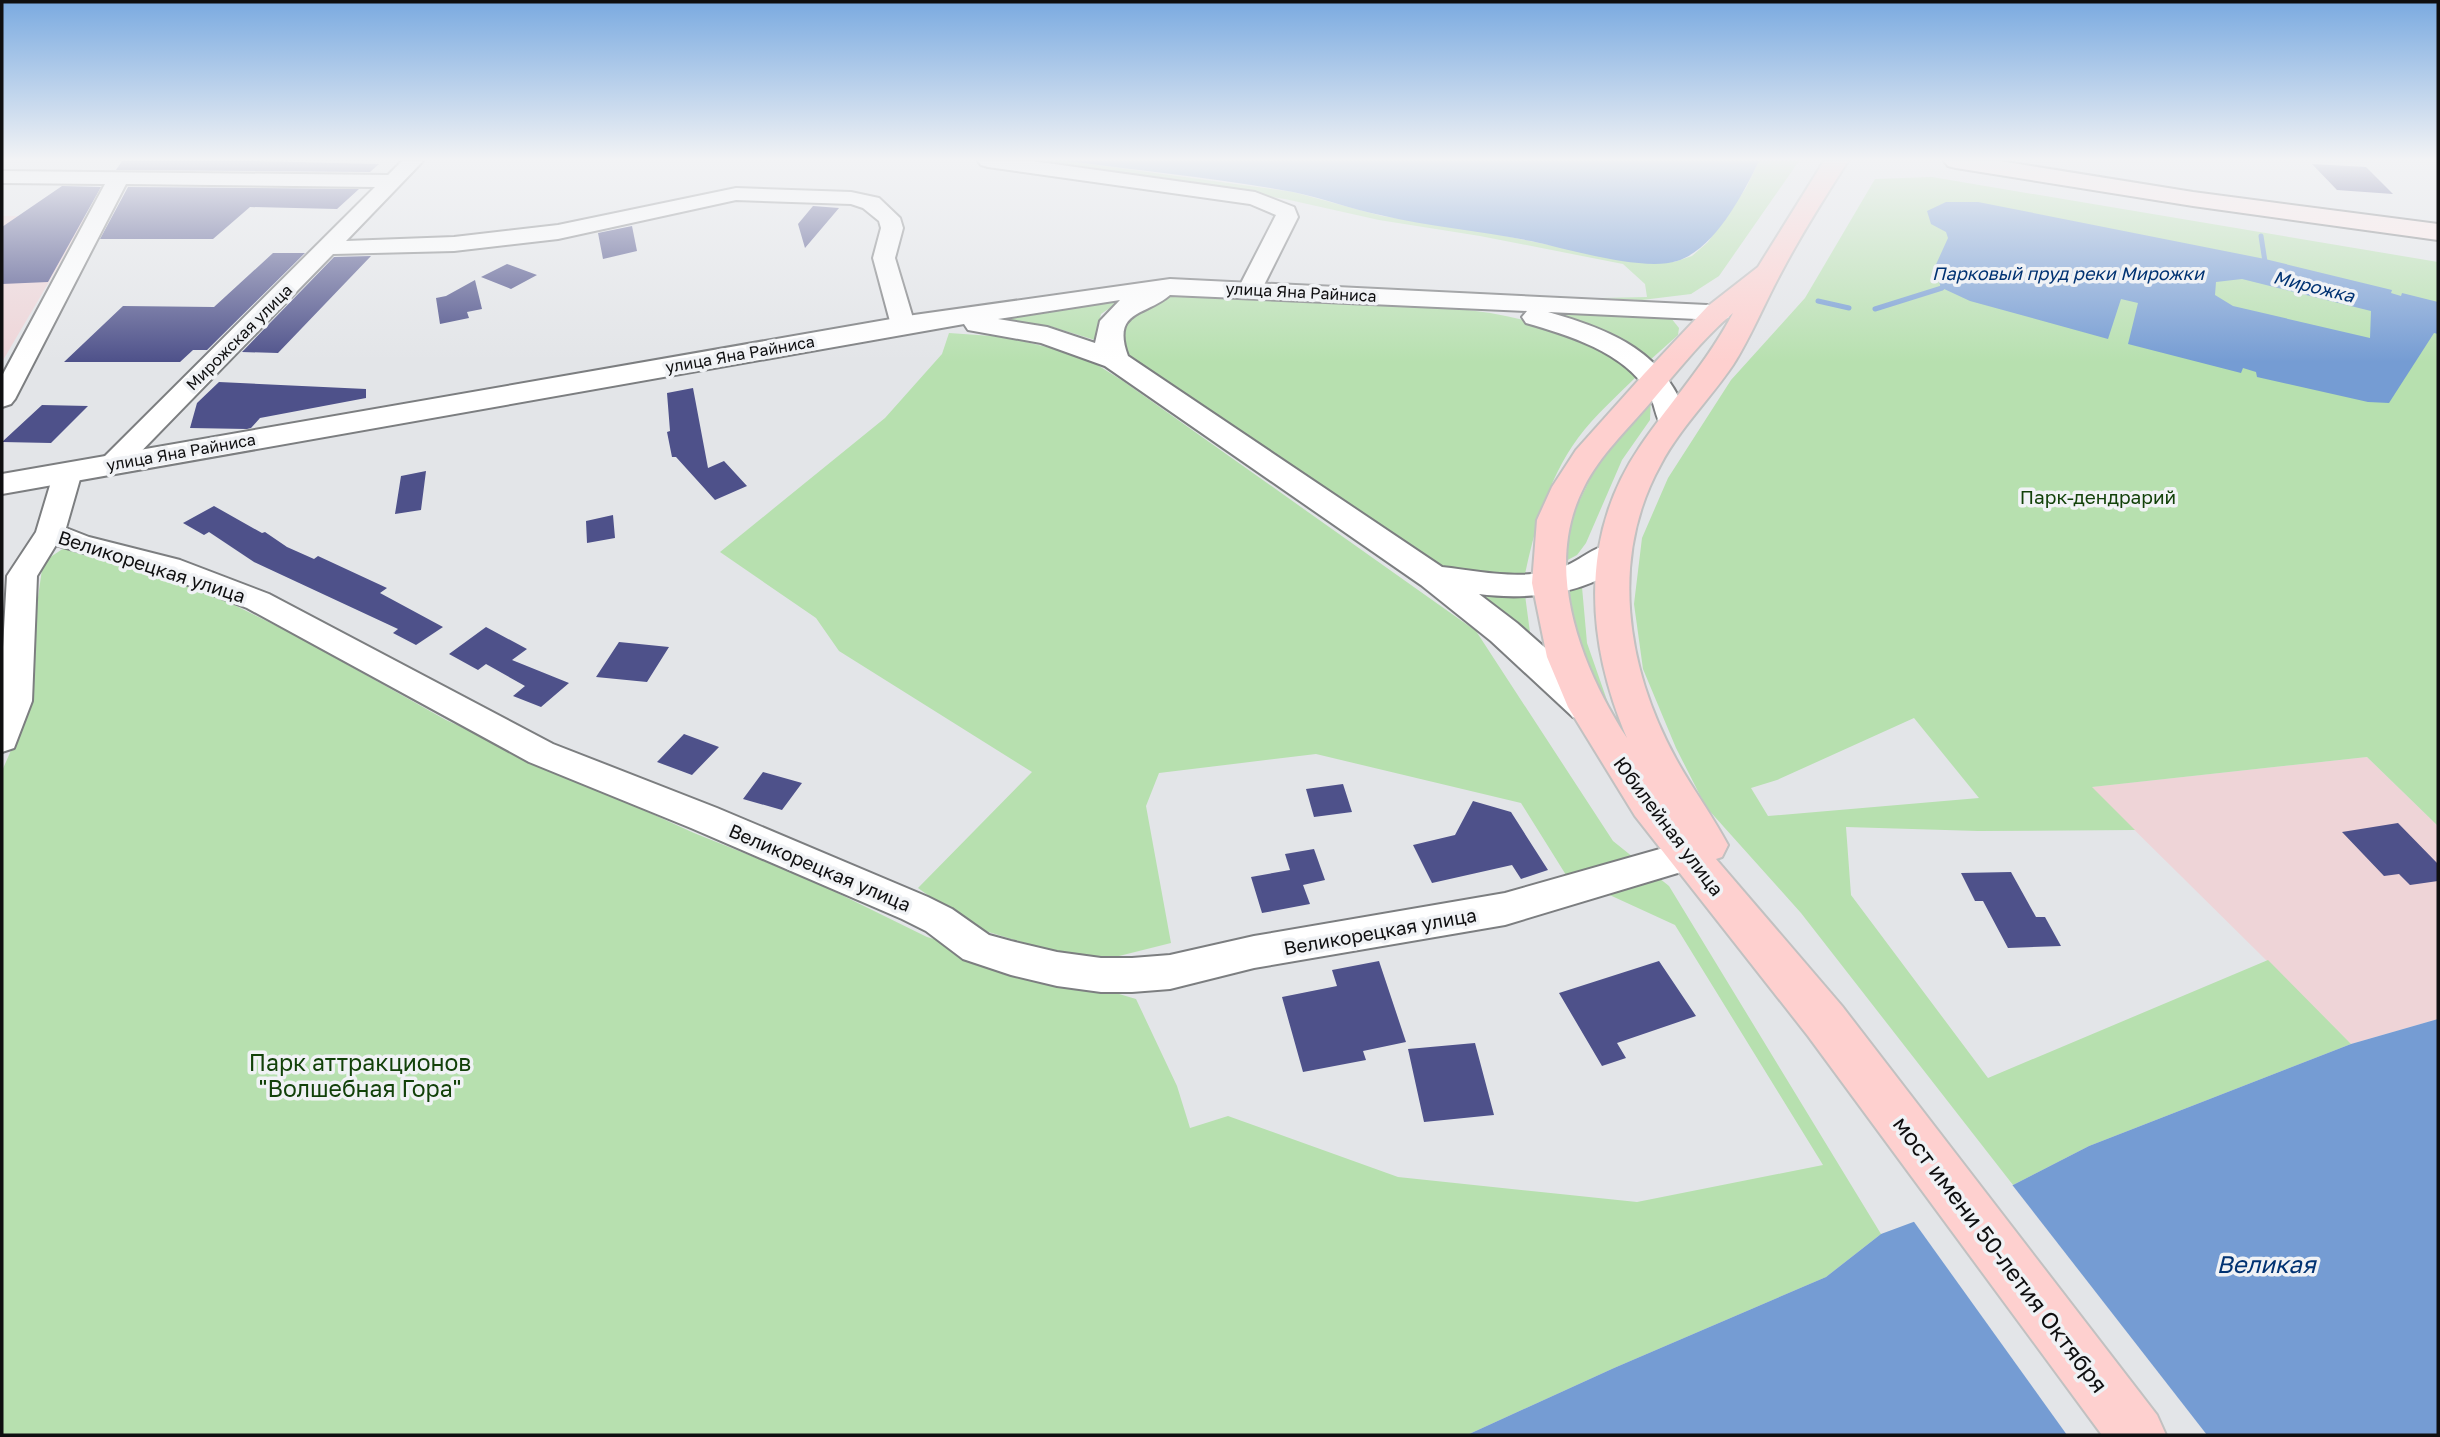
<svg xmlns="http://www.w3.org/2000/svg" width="2440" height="1437" viewBox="0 0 2440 1437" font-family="'Golos Text',sans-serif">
<rect width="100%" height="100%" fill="#e3e5e8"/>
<path fill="#eed4d7" d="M2,216L87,217L2,362Z
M2367,757L2438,826V1019L2351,1044L2091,787Z"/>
<path fill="#b7e0af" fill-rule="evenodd" d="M1022,161H1067L1293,192L1382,216L1481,231L1628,261L1674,262L1692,256L1708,242L1746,188L1759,161H1799L1719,276L1691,294L1642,300L1601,298L1647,297L1645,284L1623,264L1480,236L1379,220L1285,199Z
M1932,177L2438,262V826L2367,757L2092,787L2135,830L1978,831L1846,827L1851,895L1988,1078L2268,960L2351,1044L2089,1146L2013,1185L1801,913L1706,807L1676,748L1643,669L1634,604L1642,538L1668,478L1731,380L1805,298L1875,179ZM1914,718L1979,798L1768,816L1751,788L1777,780Z
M1206,293C1261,296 1316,300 1371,303C1477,309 1548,310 1638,375C1618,395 1595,415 1578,438C1549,477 1535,527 1525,574L1492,579L1436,567L1130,359L1118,341L1128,315L1156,298Z
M1129,295L1101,314L1095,340L1049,326L983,316Z
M1543,311L1661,316L1671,318L1679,328L1678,335L1649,361Z
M949,333L1006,337L1083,356L1123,381L1476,631L1613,841L1669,886L1881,1234L1826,1277L1614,1368L1467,1435H2V771L19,732L43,562L67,546L190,583L293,634L446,720L694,833L809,879L927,937L1136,999L1177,1086L1190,1128L1228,1116L1398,1177L1637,1202L1823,1165L1675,925L1566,875L1521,803L1316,754L1159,773L1146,806L1171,943L1091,963L972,927L918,888L1032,772L839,651L816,618L720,552L885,418L942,354Z
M1651,398L1650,420L1622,460L1586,543L1577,555L1562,563L1574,512L1602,454Z
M1562,586L1582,587L1587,643L1609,706L1574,642Z
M1469,591L1525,595L1531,640Z"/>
<path fill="#759cd3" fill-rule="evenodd" d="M1067,161H1759C1743,194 1715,249 1677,261C1644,272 1568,249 1531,241C1481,231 1430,227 1380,215C1351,209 1322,198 1293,192C1218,178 1142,171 1067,161Z
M1946,202H1978L2265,259L2392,290L2391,293L2401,296L2402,293L2438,302V334L2434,333L2389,403L2368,402L2257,377L2256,372L2243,368L2241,373L2128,344L2138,303L2121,299L2108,339L1970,301L1942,288L1933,271L1948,238L1946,232L1931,224L1927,211ZM2242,279L2371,311L2370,338L2233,306L2215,295L2216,282Z
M2438,1019V1435H1467L1614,1368L1826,1277L1881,1234L2013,1185L2089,1146L2351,1044Z"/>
<path fill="#e3e5e8" d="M2010,1182L2207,1435H2067L1912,1219Z"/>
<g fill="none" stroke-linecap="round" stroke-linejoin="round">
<path stroke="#759cd3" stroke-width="5" d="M2261,236L2266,268
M1818,301L1849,308
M1875,309L1942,288L1945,278"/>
</g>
<path fill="#4e518a" d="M122,161H254L379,164L370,172L116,170Z
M2312,164L2366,167L2393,194L2337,190Z
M62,186L101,187L48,282L2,284V227Z
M128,187L359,189L337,209L250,207L213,239H100Z
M813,206L839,208L805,248L798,224Z
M632,226L637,251L603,259L598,233Z
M273,253H305L207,350H193L180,362H64L123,306L214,307Z
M371,256L278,353L242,352L334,257Z
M507,264L537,275L511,289L481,277Z
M475,280L482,309L467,312L469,318L440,324L436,298L446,296Z
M219,382L366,389V398L260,418L251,428L247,429L190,428L197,403Z
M693,388L708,468L724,461L747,486L715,500L676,457H672L667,432L670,431L667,393Z
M42,405L88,406L51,443L2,442Z
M426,471L421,510L395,514L401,476Z
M214,506L262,533L265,532L287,547L314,559L318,556L387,588L380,593L443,627L416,645L393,633L398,629L254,562L209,532L204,535L183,523Z
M613,515L615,538L587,543L586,521Z
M486,627L527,649L512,660L569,683L541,707L513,696L525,686L486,664L478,670L449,654Z
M619,642L669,647L647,682L596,677Z
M684,734L719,747L692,775L657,762Z
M763,772L802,783L782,810L743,799Z
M1343,784L1352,812L1314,817L1306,789Z
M1473,801L1511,812L1548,870L1521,879L1512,865L1432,883L1413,845L1455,835Z
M2398,823L2438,864V881L2410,885L2399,874L2384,876L2342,832Z
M1314,849L1325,880L1303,885L1310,904L1262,913L1251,877L1290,870L1285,854Z
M2011,872L2036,917H2045L2061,946L2008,948L1983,901H1975L1961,873Z
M1379,961L1406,1042L1363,1051L1366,1060L1303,1072L1282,997L1337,986L1332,970Z
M1659,961L1696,1016L1617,1043L1626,1058L1602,1066L1559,993Z
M1475,1043L1494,1115L1424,1122L1408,1049Z"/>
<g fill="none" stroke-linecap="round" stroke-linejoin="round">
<g stroke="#7c7e80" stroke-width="4">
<path id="minor" d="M402,161H423L346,241L454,237L558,225L736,188L851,192L879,198L900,218L903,228L895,258L915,325L912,330L903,332L894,330L891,325L873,258L881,228L879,221L863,208L851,204L736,200L558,239L454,251L333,254L124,469L114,471L104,469L100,463L104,457L375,187L126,184L15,399L11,404L2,407V376L105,184L2,183V171L388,175Z
M978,161H1032L1255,192L1294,207L1298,217L1262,289L1258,294H1242L1238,289L1276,215L1250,204L988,167L981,165Z
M68,464L78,466L82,472L66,528L89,537L180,560L269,594L553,744L717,808L928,897L952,909L989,935L1011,941L1057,952L1101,958H1132L1170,955L1254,936L1505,893L1688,841L1701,846L1706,856L1701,866L1505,925L1254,968L1170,989L1132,992H1101L1057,986L1011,975L963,959L926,931L902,919L691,828L529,762L247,608L159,574L56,545L37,576L32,701L14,748L2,752V665L7,576L36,532L54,472L58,466Z"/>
</g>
<g stroke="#7c7e80" stroke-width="4">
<path id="tertiary" d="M1170,279L1728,306L1732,312L1728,318L1718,320L1548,312C1612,330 1668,353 1688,421L1684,427L1673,430L1662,427C1655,417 1655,403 1648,392C1624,352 1568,335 1526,323L1522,317L1527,311L1170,295C1146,316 1111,310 1128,356L1442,567C1480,571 1525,582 1563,567C1585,559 1598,540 1623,546L1628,554C1601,596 1523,600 1479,594L1517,623L1601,697L1606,707L1601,717L1587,721L1573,717L1491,641L1421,585L1105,366L1041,343L968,330L964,324L2,494V474L914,315ZM1120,300L1100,321L1095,343L1047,327L998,319Z"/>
</g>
<g stroke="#7c7e80" stroke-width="4">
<path id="secondary" d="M1944,161H2000L2193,192L2438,224V240L2193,206L1956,168L1948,166Z"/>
</g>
<g stroke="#c1c1c1" stroke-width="4">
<path id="primary" d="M1824,161H1848C1825,197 1802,233 1782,271C1765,302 1752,335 1733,365C1710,399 1680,428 1661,464C1609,557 1626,668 1676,759C1692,788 1712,815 1728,845L1722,857L1716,859L1842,1006L2157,1415L2166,1435H2102L1808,1036L1635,816L1568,707L1547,657L1532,583L1537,520L1552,487L1576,450L1644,374L1708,306L1758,267ZM1733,313C1707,363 1670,402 1639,448C1579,537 1586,642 1627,738C1581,667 1542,568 1584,487C1600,455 1627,430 1650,403C1676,373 1703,338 1733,313Z"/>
</g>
<use href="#minor" fill="#fff" fill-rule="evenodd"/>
<use href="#tertiary" fill="#fff" fill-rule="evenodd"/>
<use href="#secondary" fill="#ffe8e7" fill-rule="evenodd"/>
<use href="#primary" fill="#fed0cf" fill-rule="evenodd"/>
</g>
<linearGradient id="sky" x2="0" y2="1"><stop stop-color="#7aaae0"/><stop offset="0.44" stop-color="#f2f3f5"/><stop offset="1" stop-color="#f2f3f5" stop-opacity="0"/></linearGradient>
<rect width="2440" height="362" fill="url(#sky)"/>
<g text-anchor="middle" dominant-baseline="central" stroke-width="7" stroke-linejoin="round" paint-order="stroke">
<g font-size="16" fill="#0f0f10" stroke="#f0f2f5">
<text transform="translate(1301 292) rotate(3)">улица Яна Райниса</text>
<text transform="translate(239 337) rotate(-45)">Мирожская улица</text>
<text transform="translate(740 354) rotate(-10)">улица Яна Райниса</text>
<text transform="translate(181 452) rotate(-10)">улица Яна Райниса</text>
</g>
<g font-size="18" font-style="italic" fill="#003272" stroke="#f0f2f5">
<text x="2068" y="273">Парковый пруд реки Мирожки</text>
<text transform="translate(2314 286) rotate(14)">Мирожка</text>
</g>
<g font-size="19" fill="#124109" stroke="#f0f2f5">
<text x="2098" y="496">Парк-дендрарий</text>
</g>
<g font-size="19" fill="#0f0f10" stroke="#f0f2f5">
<text transform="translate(152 566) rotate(18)">Великорецкая улица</text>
<text transform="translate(1669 826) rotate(53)">Юбилейная улица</text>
<text transform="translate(820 867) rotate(23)">Великорецкая улица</text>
<text transform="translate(1380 931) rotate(-10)">Великорецкая улица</text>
</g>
<g font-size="23" fill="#124109" stroke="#f0f2f5">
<text x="360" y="1062">Парк аттракционов<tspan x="360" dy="26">"Волшебная Гора"</tspan></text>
</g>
<g font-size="23" fill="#0f0f10" stroke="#f0f2f5">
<text transform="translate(2001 1254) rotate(53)">мост имени 50-летия Октября</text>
</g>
<g font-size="24" font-style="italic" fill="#003272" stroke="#f0f2f5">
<text x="2266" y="1263">Великая</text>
</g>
</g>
<rect width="2440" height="1437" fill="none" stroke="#0f0f10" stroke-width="7"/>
</svg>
